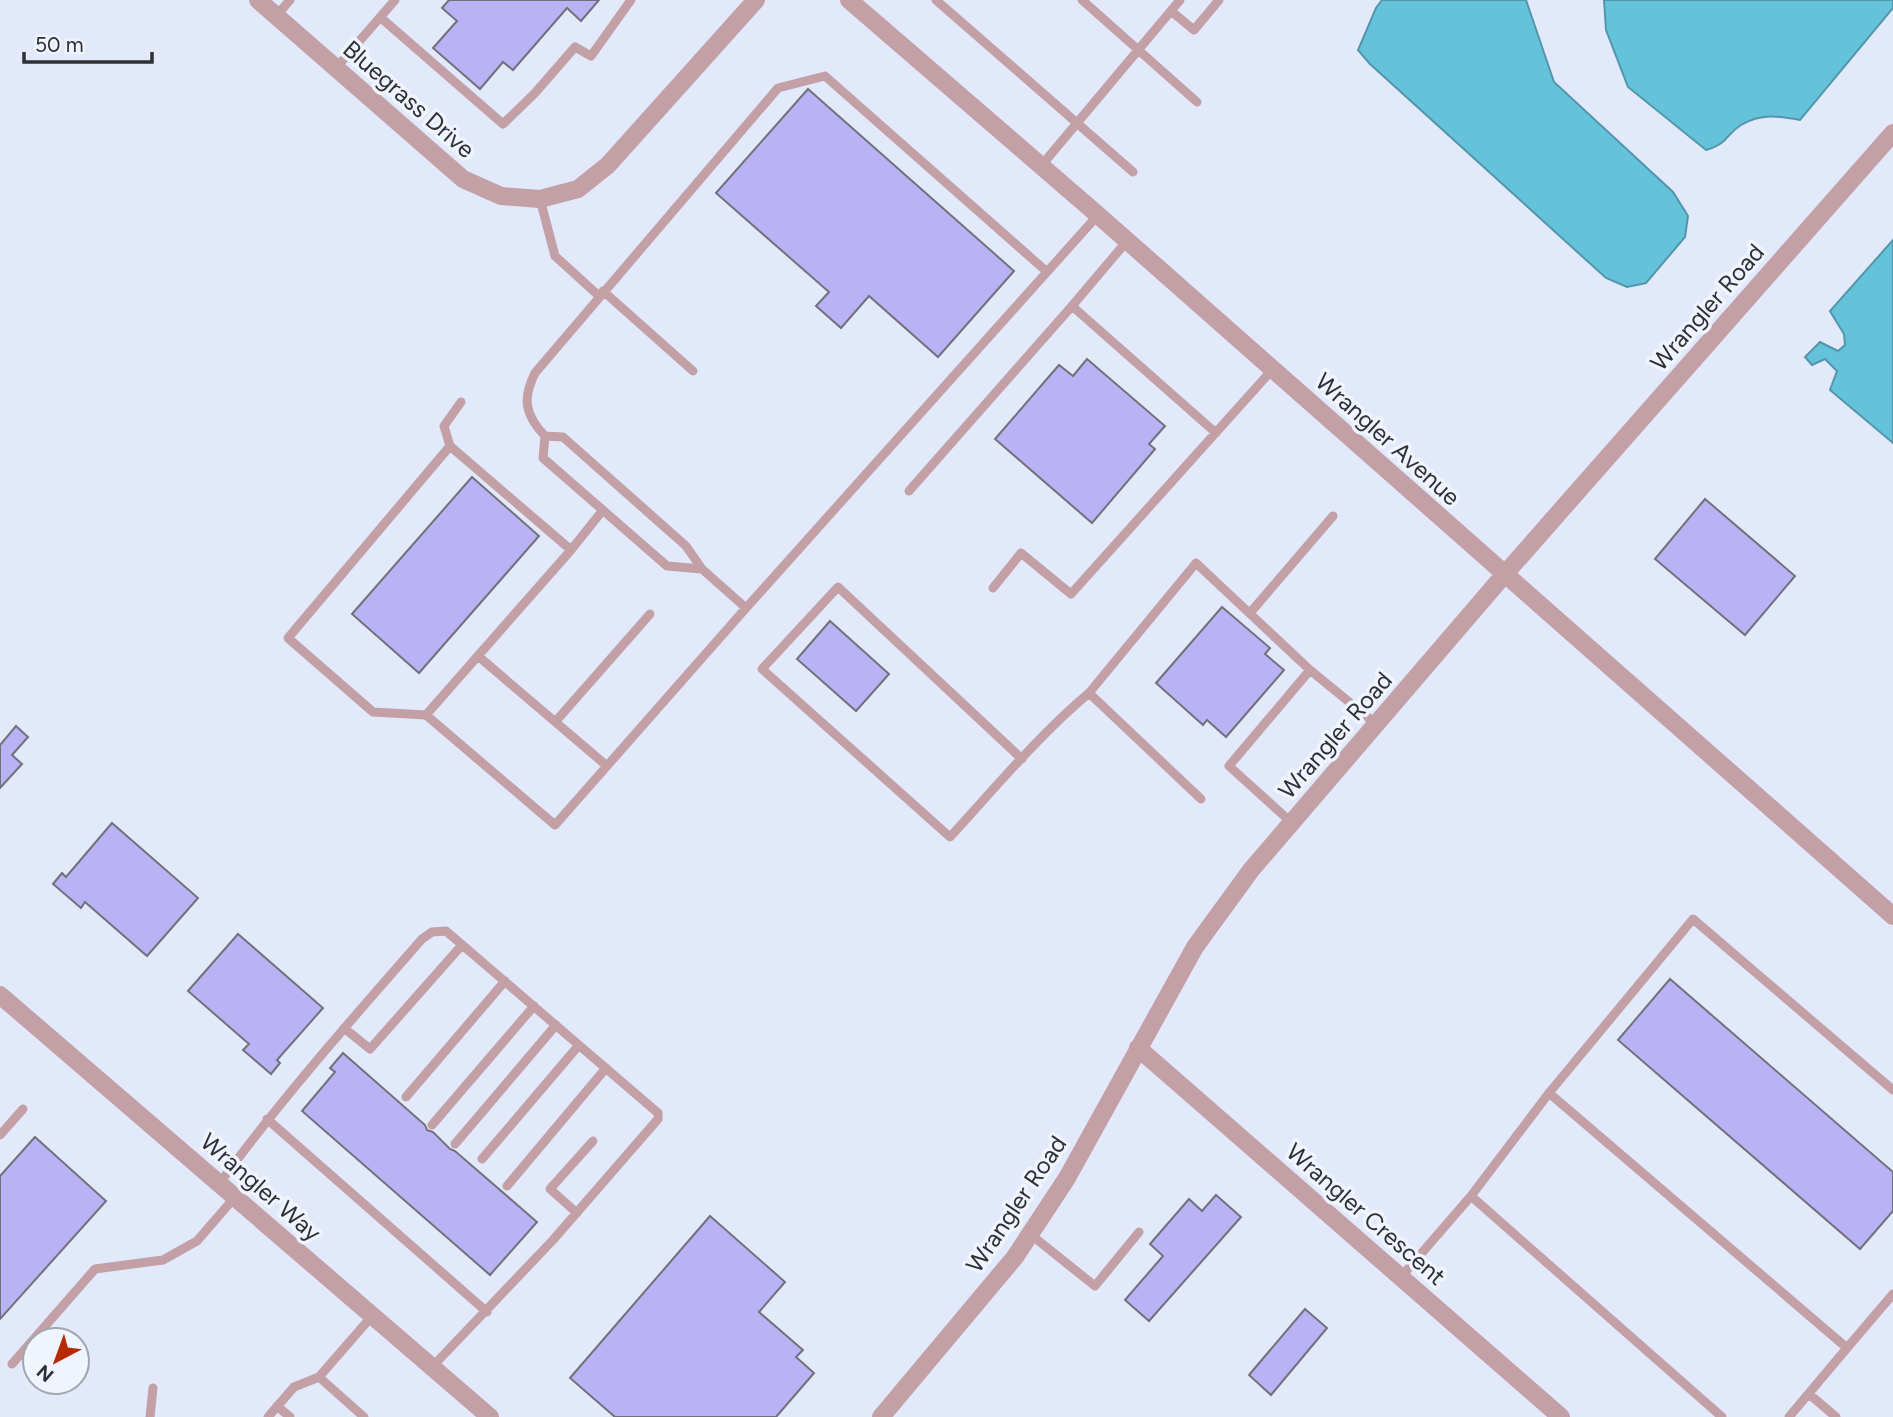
<svg xmlns="http://www.w3.org/2000/svg" width="1893" height="1417" viewBox="0 0 1893 1417" font-family="Figtree,sans-serif">
<rect width="100%" height="100%" fill="#eff4ff"/>
<path fill="#e1e9fb" fill-rule="evenodd" d="M0,0H1893V1417H0ZM35,1340H77V1382H35Z"/>
<path fill="#65c2db" stroke="#5496a9" stroke-width="2" d="M1382,0H1526L1554,82L1673,192L1688,216L1685,237L1646,283L1627,287L1606,278L1370,64L1358,50L1376,8Z
M1604,0H1893V8L1800,120C1779,116 1761,113 1741,125C1725,135 1728,144 1706,150L1628,87L1606,30Z
M1893,240V443L1830,390L1837,371L1825,359L1812,365L1805,357L1820,342L1838,351L1845,345L1844,334L1830,311Z"/>
<path fill="#b9b3f6" stroke="#72717b" stroke-width="2" d="M449,0H599L581,21L567,8L513,70L503,62L480,89L433,48L457,21L442,8Z
M808,89L1014,271L938,357L869,296L841,328L816,306L829,292L716,193Z
M1087,359L1165,426L1149,444L1155,449L1092,523L995,439L1059,365L1073,376Z
M472,477L539,536L419,673L352,614Z
M1705,499L1795,576L1745,635L1655,559Z
M1222,607L1270,648L1265,654L1284,670L1226,737L1207,720L1203,725L1156,683Z
M830,621L889,674L856,711L797,659Z
M16,726L28,737L12,755L22,764L0,788V745Z
M112,823L198,898L147,956L85,902L81,908L53,884L62,873L66,877Z
M238,934L323,1008L277,1060L280,1063L271,1074L243,1050L249,1044L188,991Z
M1670,979L1893,1172V1211L1860,1249L1618,1040Z
M343,1053L425,1125L427,1130L433,1132L450,1149L455,1151L537,1222L490,1275L302,1111L335,1072L330,1068Z
M35,1137L106,1201L0,1319V1176Z
M1216,1195L1241,1217L1149,1321L1125,1300L1163,1256L1150,1244L1189,1199L1202,1211Z
M710,1216L785,1282L759,1312L803,1350L796,1357L814,1373L776,1417H615L570,1378Z
M1305,1309L1327,1328L1271,1395L1249,1375Z"/>
<g fill="none" stroke-linecap="round" stroke-linejoin="round">
<path stroke="#c39fa6" stroke-width="9" d="M936,0L1133,172
M1082,0L1197,102
M1171,11L1194,30L1219,0
M276,16L290,0
M380,17L503,124L535,93L575,47L591,56L631,0
M336,68L395,0
M1041,166L1180,0
M540,199L555,256L599,296
M1127,241L1072,306L1216,433
M1046,271L825,76L778,88L535,373C522,399 525,415 545,436L563,437L686,546L702,569L746,608L1098,215
M603,291L693,371
M461,402L444,426L450,446L288,638L373,712L426,715L571,550L603,510
M545,436L543,458L667,566L702,569
M450,446L571,550
M909,491L1072,306
M993,588L1021,553L1071,594L1272,370
M1250,613L1333,516
M478,656L607,766
M426,715L555,825L746,608
M556,721L650,614
M1022,759L838,587L762,669L950,837C995,788 1038,736 1089,693
M1201,799L1089,693L1196,563L1310,670
M1292,823L1229,766L1310,670L1376,724
M344,1028L370,1049L462,945
M1893,1090L1693,919L1549,1093L1847,1348L1893,1294
M406,1097L505,981
M267,1119L487,1312
M432,1125L534,1006
M0,1135L23,1109
M455,1144L556,1025
M482,1159L579,1045
M219,1184C282,1098 352,1019 422,939L432,932L446,931L658,1113V1119L553,1240L432,1367
M507,1186L606,1068
M1471,1196L1549,1093
M577,1213L550,1189L593,1141
M1030,1234L1095,1286L1139,1232
M1401,1277L1471,1196L1722,1417
M12,1364L95,1269L163,1260L197,1241L235,1197
M319,1377L364,1417
M1809,1394L1836,1417
M277,1406L290,1417
M150,1417L153,1388
M268,1417L294,1387L319,1377L372,1316
M1789,1417L1847,1348"/>
<path stroke="#c39fa6" stroke-width="18" d="M258,0L463,179L501,196L540,199L578,189L608,165L756,0
M849,0L1098,215L1893,916
M0,995L490,1417
M1138,1048L1561,1417
M881,1417L1015,1257L1067,1178L1195,947L1251,870L1504,575L1893,133"/>
</g>
<g text-anchor="middle" dominant-baseline="central" stroke-width="7" stroke-linejoin="round" paint-order="stroke">
<g font-size="24" fill="#2e3034" stroke="#eff4ff">
<text transform="translate(409 99) rotate(41)">Bluegrass Drive</text>
<text transform="translate(1707 307) rotate(-49)">Wrangler Road</text>
<text transform="translate(1388 439) rotate(42)">Wrangler Avenue</text>
<text transform="translate(1335 735) rotate(-49)">Wrangler Road</text>
<text transform="translate(261 1187) rotate(41)">Wrangler Way</text>
<text transform="translate(1016 1204) rotate(-56)">Wrangler Road</text>
<text transform="translate(1366 1214) rotate(41)">Wrangler Crescent</text>
</g>
</g>
<g transform="translate(56 1361) rotate(221)"><circle r="33" fill="#eff4ff" stroke="#a2a6ae" stroke-width="2"/>
<path d="M0-5L12 26L0 18L-12 26Z" fill="#b62b04"/>
<text y="-10" font-size="19" font-weight="bold" text-anchor="middle" fill="#2e3034">N</text>
</g>
<path d="M24 52v10h128v-10" fill="none" stroke="#2e3034" stroke-width="3.5"/>
<text x="35" y="52" font-size="21" fill="#2e3034" stroke="#eff4ff" stroke-width="5" paint-order="stroke">50 m</text>
</svg>
